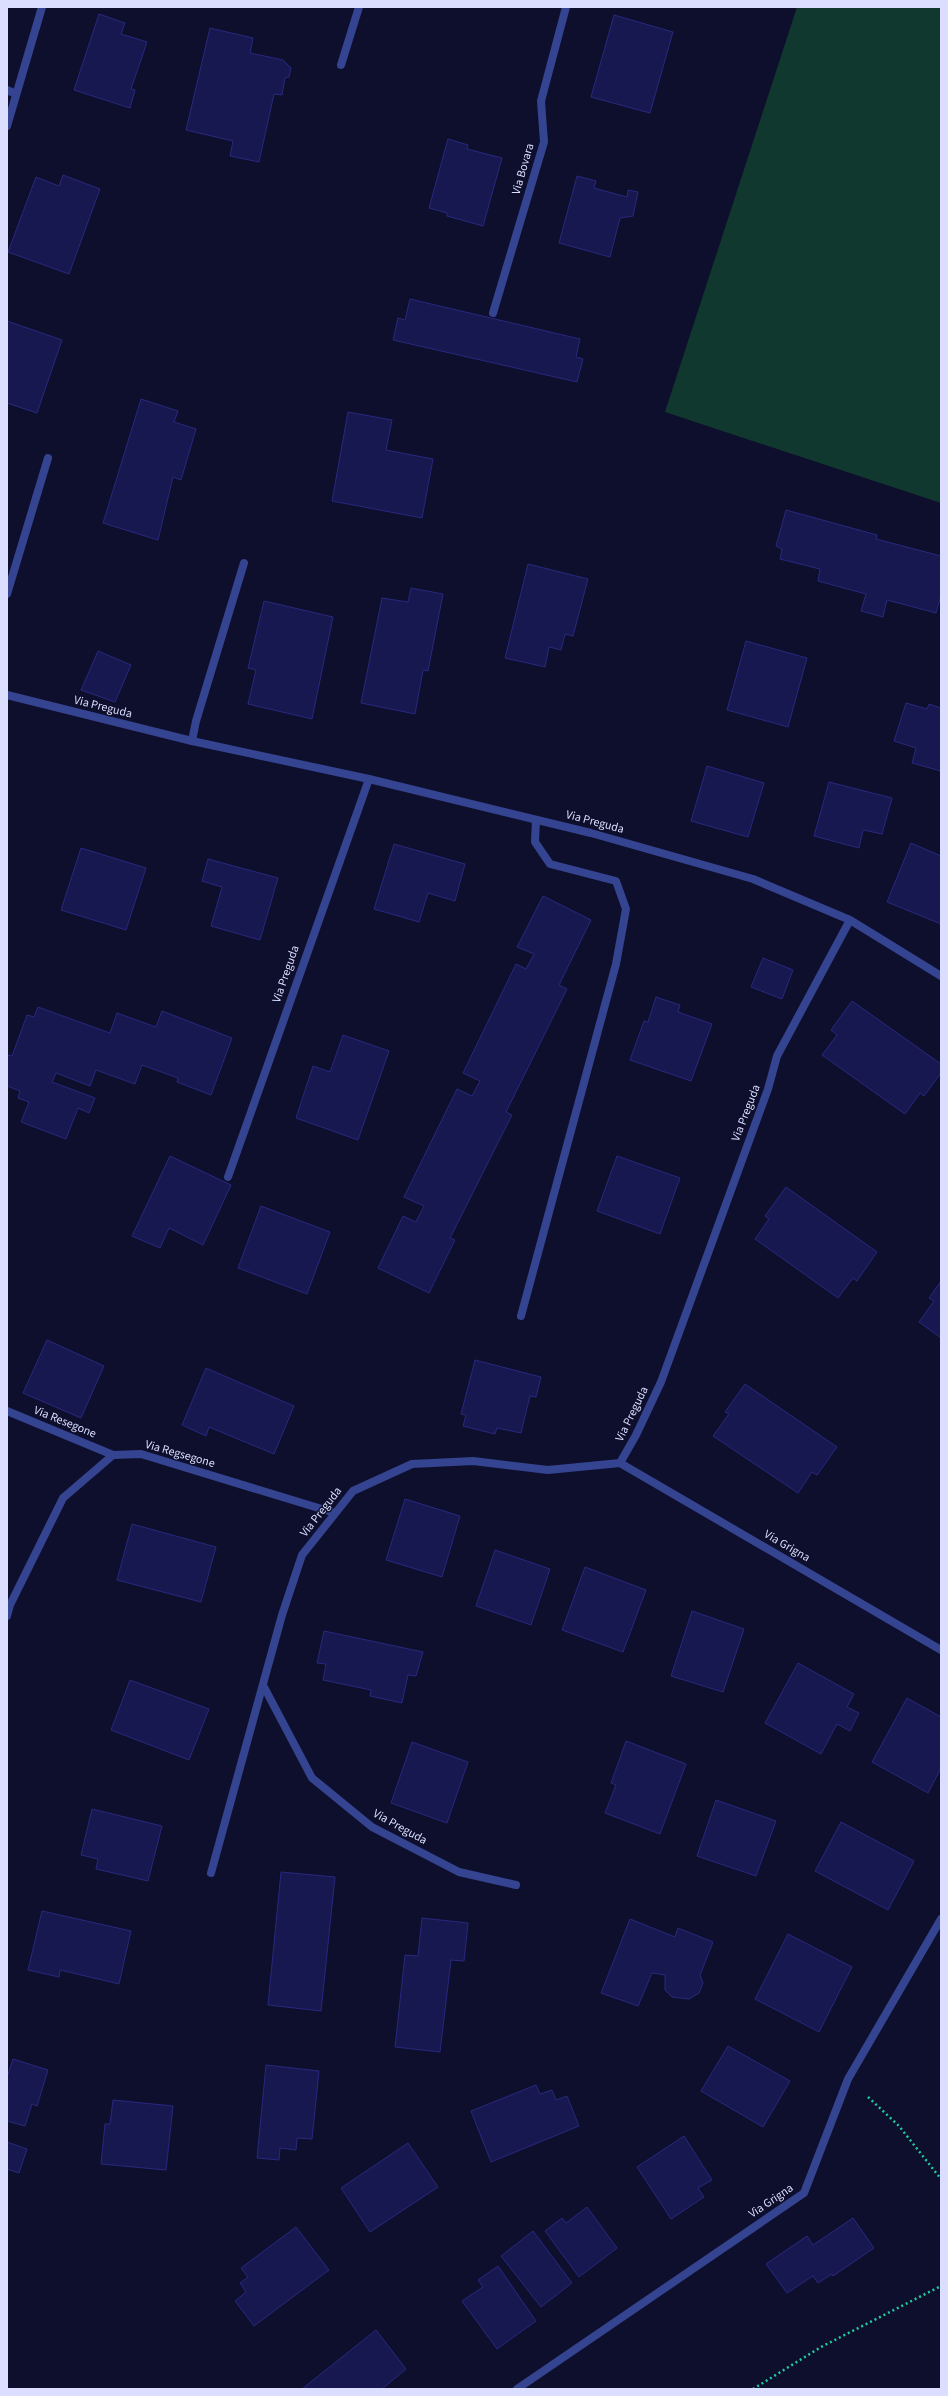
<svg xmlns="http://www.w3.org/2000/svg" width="948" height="2396" viewBox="0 0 948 2396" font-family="'Source Sans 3',sans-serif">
<rect width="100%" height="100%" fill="#0e0f2d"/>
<path fill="#11382f" d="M797,7H941V503L665,412Z"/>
<path fill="#181850" stroke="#28287f" d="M99,14L125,23L121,34L147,42L131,89L135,90L130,108L74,90Z
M614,15L673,32L650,113L591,97Z
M210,28L253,38L250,53L283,60L291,68L289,77L285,78L282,95L274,94L259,162L230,156L233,141L186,130Z
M448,139L468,145L467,149L502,158L483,226L447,216V213L429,208Z
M63,175L100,189L69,274L8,252L36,177L59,186Z
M577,176L596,181L594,188L627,197L628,190L638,192L633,216L620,218L610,257L559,243Z
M410,299L580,339L576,357L583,359L577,382L393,340L398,318L405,320Z
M7,321L62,340L37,413L7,403Z
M141,399L178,411L174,422L196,429L181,480L173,477L158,540L103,523Z
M348,412L392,420L386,450L433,459L422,518L332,501Z
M786,510L877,535L876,539L941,556V595L936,613L887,600L883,617L861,611L866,594L818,581L820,569L780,559L782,549L776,546Z
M528,564L588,579L573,636L565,634L561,650L549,647L545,667L505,658Z
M411,588L443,594L428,671L423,670L415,714L361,703L382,598L408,602Z
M264,601L333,617L312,719L248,704L256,670L248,668Z
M746,641L807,658L788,727L727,710Z
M98,651L131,665L115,702L81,690Z
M906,703L927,709L929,704L941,708V771L912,763L916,748L894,741Z
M707,766L764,783L748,837L691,821Z
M829,782L892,798L882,834L863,830L859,848L814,836Z
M911,843L941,856V924L887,902Z
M394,844L465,864L455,901L428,893L419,922L374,909Z
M81,848L146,868L126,930L61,910Z
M208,859L278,878L260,940L211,926L222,887L202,881Z
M543,896L591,920L559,985L567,989L506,1112L512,1115L450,1238L455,1240L429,1293L378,1268L403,1216L416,1222L424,1206L404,1197L457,1089L472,1096L480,1081L463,1073L516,964L526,969L534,954L517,947Z
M763,958L793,970L782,999L751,987Z
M656,997L680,1005L678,1012L712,1024L691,1081L630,1060L644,1021L648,1022Z
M852,1001L941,1064V1073L924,1096L920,1093L905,1114L822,1055L837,1035L831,1030Z
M38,1007L110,1033L117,1013L156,1027L162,1011L232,1038L211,1095L177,1082L178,1078L142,1065L135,1084L96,1070L90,1086L56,1073L52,1082L95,1098L89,1113L78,1108L66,1139L21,1122L29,1102L18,1098L20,1091L7,1086V1055L12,1056L27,1015L34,1017Z
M343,1035L389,1051L358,1140L296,1118L313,1066L330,1072Z
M170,1156L231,1185L203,1245L169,1228L160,1248L132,1236Z
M617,1156L680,1178L660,1234L597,1211Z
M786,1187L877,1252L857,1281L853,1278L838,1298L755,1239L769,1219L765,1216Z
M261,1206L330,1232L307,1294L238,1268Z
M941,1281V1338L919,1322L934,1301L929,1298Z
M47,1340L104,1366L81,1418L23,1393Z
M475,1360L541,1377L536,1397L530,1396L521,1433L497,1428L495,1434L463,1426L466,1415L461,1414Z
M206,1368L294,1406L274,1454L209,1427L206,1436L182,1425Z
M745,1384L837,1447L817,1475L812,1472L798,1493L713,1436L729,1414L725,1412Z
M405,1499L460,1516L442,1577L386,1560Z
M132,1524L216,1547L201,1602L117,1580Z
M495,1550L550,1569L531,1625L476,1606Z
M585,1567L646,1590L623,1652L562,1630Z
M692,1611L744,1629L723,1692L671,1676Z
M324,1631L423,1652L416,1676L408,1675L402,1703L370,1696L371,1690L323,1680L326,1664L317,1663Z
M798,1663L854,1694L847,1707L859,1713L850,1731L837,1724L821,1754L765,1723Z
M130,1680L209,1709L189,1760L111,1730Z
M907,1698L941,1717V1768L928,1793L872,1762Z
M626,1741L686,1764L660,1834L605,1813L616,1785L611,1783Z
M412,1742L468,1762L447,1823L391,1803Z
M716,1800L776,1821L756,1876L697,1856Z
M92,1809L162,1826L148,1881L96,1869L98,1859L81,1855Z
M841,1822L914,1861L888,1910L815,1871Z
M281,1872L335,1877L321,2011L268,2005Z
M42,1911L131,1931L119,1984L60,1970L59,1977L28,1970Z
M422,1918L468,1923L464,1961L451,1960L440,2052L395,2047L405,1955L418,1956Z
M630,1919L675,1937L678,1928L713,1942L700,1975L703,1983L699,1993L689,1999L672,1997L665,1990V1975L652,1973L638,2006L601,1993Z
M788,1934L852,1967L819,2032L755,1999Z
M728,2046L790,2081L763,2127L701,2091Z
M13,2059L48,2070L37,2106L32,2104L25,2126L7,2121V2077Z
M266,2065L319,2071L312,2139L297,2138L296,2150L280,2148L279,2160L257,2158Z
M536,2085L540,2094L552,2090L556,2100L567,2096L579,2126L491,2162L471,2111Z
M113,2100L173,2106L166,2170L101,2164L105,2124H110Z
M684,2136L712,2180L698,2188L704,2197L671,2219L637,2167Z
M7,2142L27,2149L19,2173L7,2169Z
M408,2143L438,2187L370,2232L341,2188Z
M587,2207L617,2248L579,2277L545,2231L562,2218L566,2223Z
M853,2218L874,2248L833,2276L832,2274L818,2283L813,2276L787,2293L766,2264L807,2236L813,2245Z
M296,2227L329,2270L254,2326L235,2301L246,2292L240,2283L248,2277L241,2268Z
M533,2231L572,2283L541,2307L501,2256Z
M498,2266L536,2321L497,2349L462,2301L483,2287L478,2280Z
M376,2330L406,2369L382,2389H302Z"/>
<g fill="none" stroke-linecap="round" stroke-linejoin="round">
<path stroke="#23cb9e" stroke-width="2.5" stroke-dasharray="2 3" stroke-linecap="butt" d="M868,2097L899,2126L941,2179
M753,2389L821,2347L941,2286"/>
<path stroke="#354491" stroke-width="8" d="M341,65L359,7
M7,90L16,94
M7,126L42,7
M493,313L544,142L541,101L566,7
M7,594L48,458
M192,741L196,721L244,563
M228,1177L369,779
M521,1316L616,964L626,909L616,881L550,864L535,842L536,820"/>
<path stroke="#354491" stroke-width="8" d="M7,695L192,741L369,779L591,833L753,879L850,920L941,976
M7,1411L113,1455
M620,1463L636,1435L661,1382L768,1089L777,1056L850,920
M620,1463L941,1650
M7,1616L10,1605L63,1498L113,1455L141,1454L335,1513
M264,1687L312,1778L372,1827L459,1872L516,1885
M211,1873L282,1615L302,1555L353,1491L412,1464L473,1461L548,1470L620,1463
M517,2389L804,2193L848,2079L941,1919"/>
</g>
<g text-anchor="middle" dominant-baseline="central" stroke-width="3" stroke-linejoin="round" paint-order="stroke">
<g font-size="12" fill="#dbdeff" stroke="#0e0f2d">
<text transform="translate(523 169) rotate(-74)">Via Bovara</text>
<text transform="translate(103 707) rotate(14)">Via Preguda</text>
<text transform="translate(595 822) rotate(15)">Via Preguda</text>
<text transform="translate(286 974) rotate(-71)">Via Preguda</text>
<text transform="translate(746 1113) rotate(-69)">Via Preguda</text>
<text transform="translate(632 1414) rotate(-64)">Via Preguda</text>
<text transform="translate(65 1422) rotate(22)">Via Resegone</text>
<text transform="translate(180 1454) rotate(16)">Via Regsegone</text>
<text transform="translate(321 1512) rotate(-52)">Via Preguda</text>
<text transform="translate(787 1546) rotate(30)">Via Grigna</text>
<text transform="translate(400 1827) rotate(29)">Via Preguda</text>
<text transform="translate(771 2201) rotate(-34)">Via Grigna</text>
</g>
</g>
<rect width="948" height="2396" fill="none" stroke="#dbdeff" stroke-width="16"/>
</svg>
